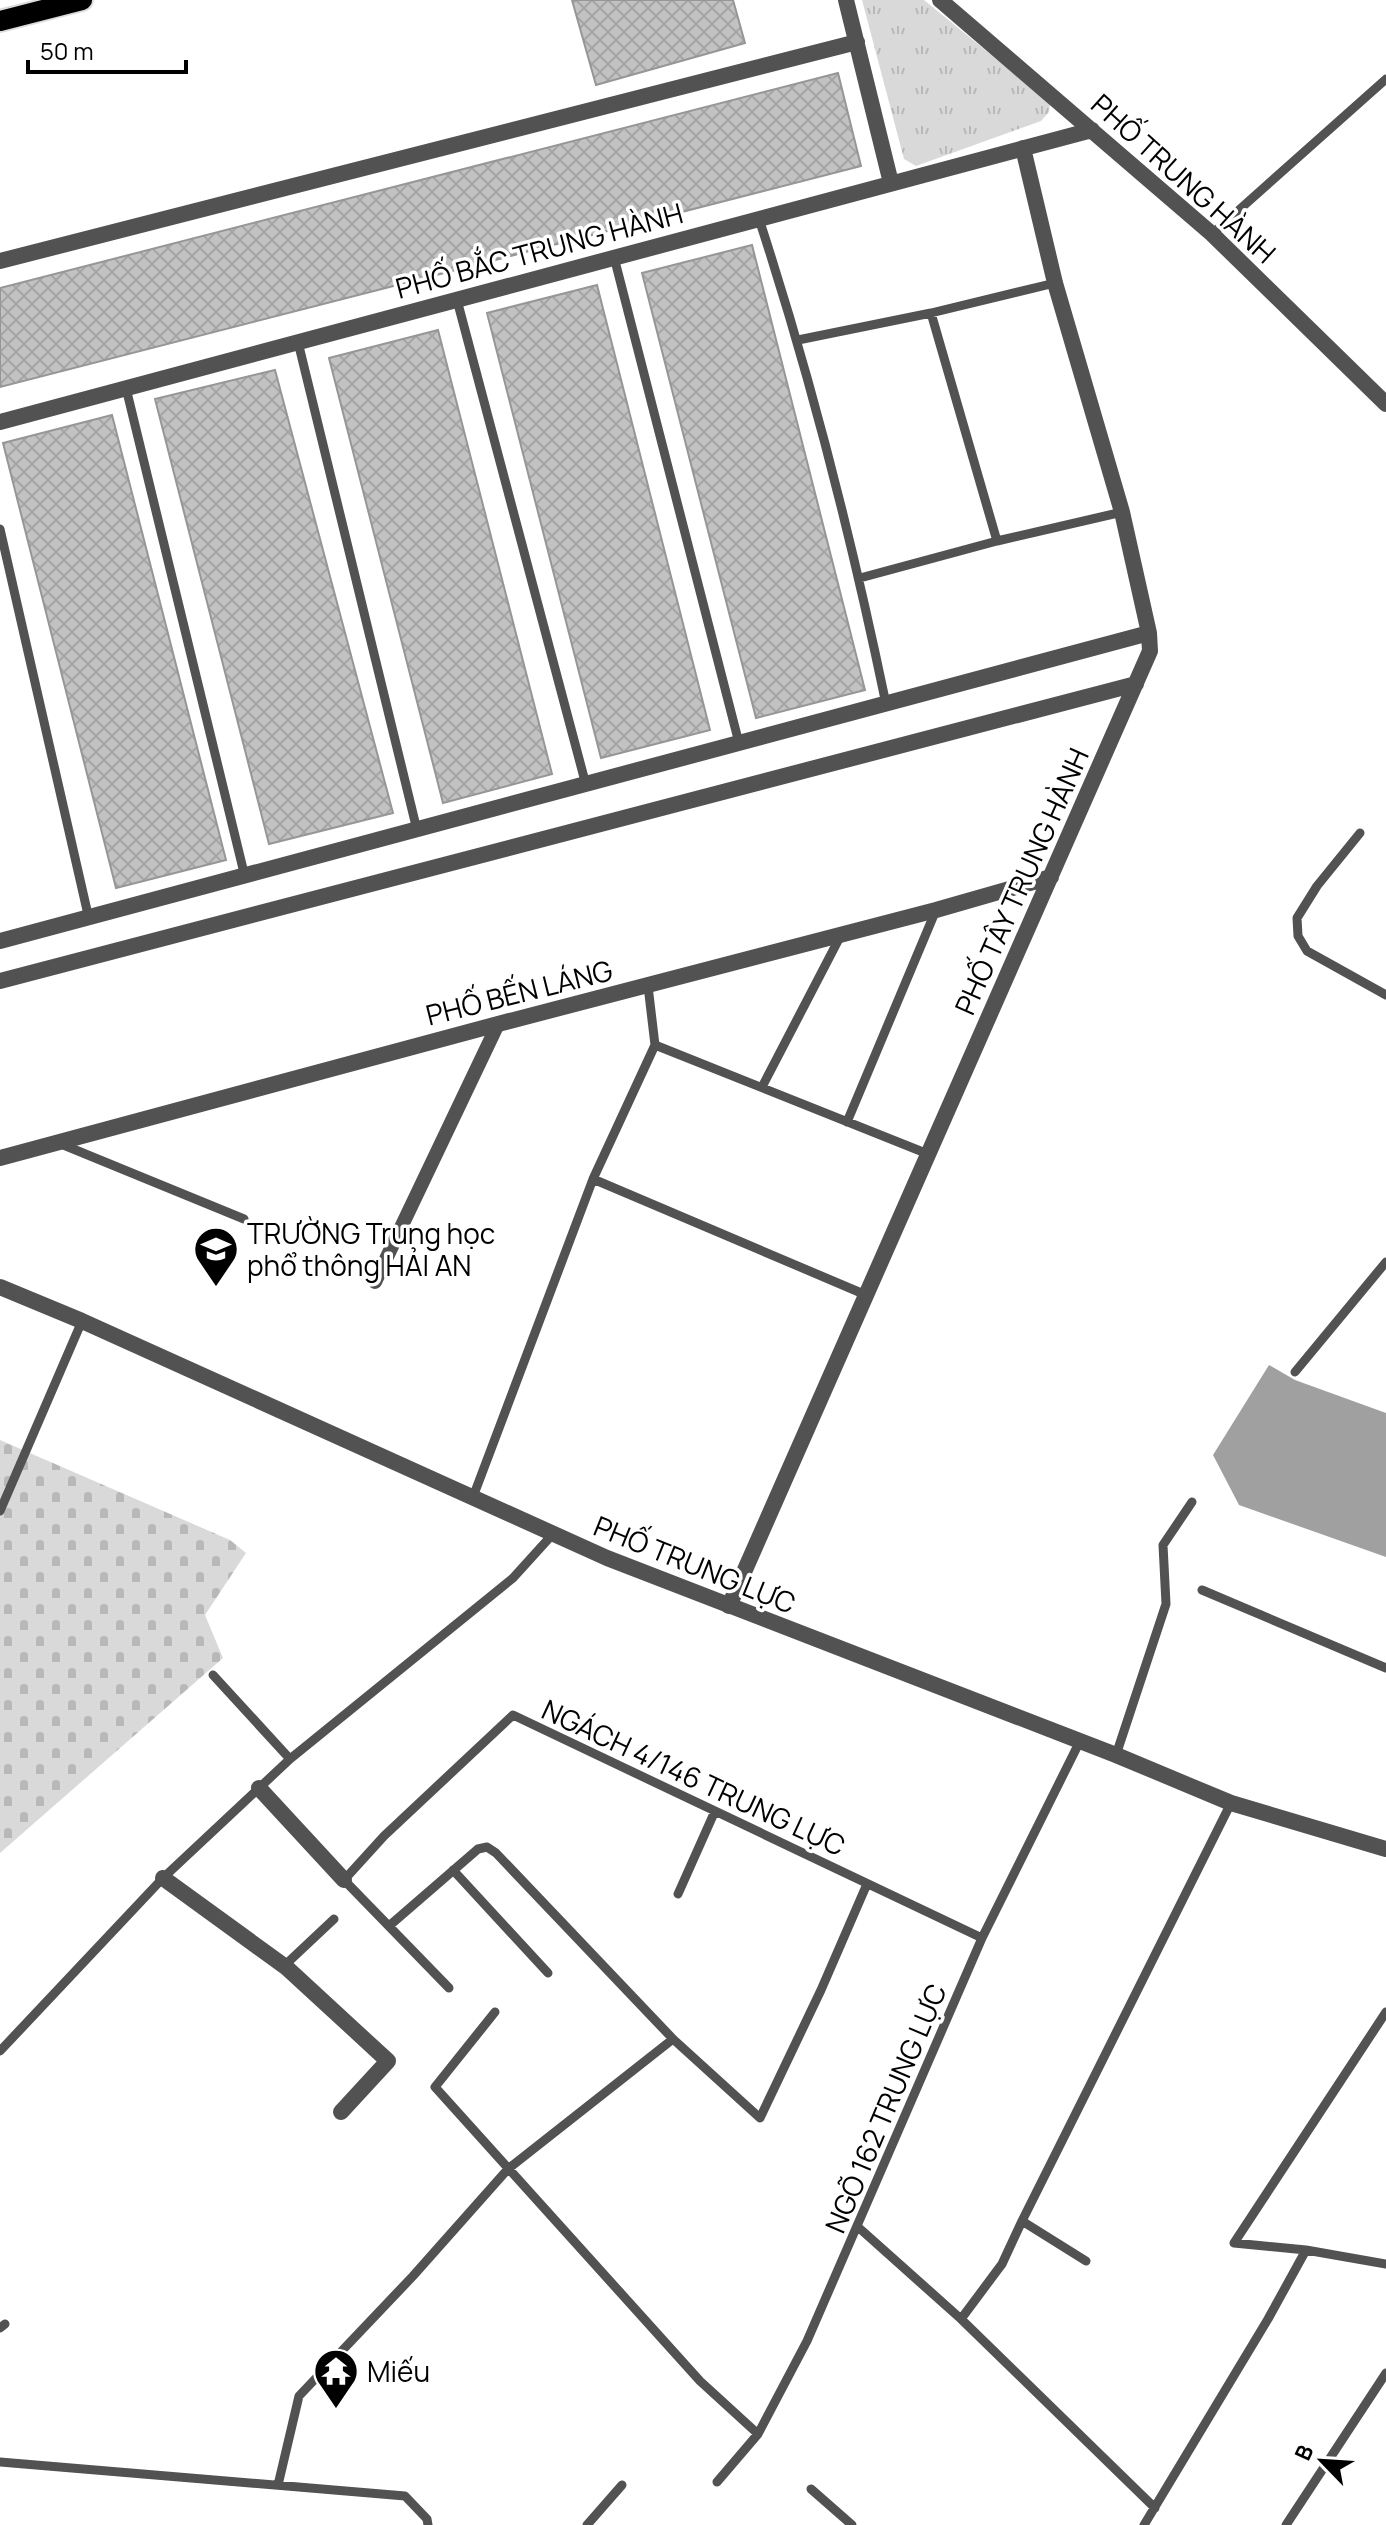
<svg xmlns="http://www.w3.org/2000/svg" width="1386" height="2525" viewBox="0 0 1386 2525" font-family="Manrope,sans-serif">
<defs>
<pattern id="grass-tufts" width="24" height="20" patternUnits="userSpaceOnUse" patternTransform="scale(2)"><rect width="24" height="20" fill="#d9d9d9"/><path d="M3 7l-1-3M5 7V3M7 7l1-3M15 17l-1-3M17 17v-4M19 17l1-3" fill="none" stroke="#b8b8b8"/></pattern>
<pattern id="cemetery-stones" width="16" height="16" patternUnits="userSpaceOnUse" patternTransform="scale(2)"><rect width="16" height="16" fill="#d9d9d9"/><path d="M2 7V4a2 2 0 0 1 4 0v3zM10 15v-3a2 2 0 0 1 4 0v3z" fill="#b8b8b8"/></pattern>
<pattern id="building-cross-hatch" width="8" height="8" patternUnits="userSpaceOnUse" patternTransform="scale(2)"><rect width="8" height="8" fill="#c2c2c2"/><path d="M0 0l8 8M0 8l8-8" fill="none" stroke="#a5a5a5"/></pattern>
</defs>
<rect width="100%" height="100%" fill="#fff"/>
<path fill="url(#grass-tufts)" d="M862,0H924L1050,103L1049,112L1041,121L916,166L904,159Z"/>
<path fill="url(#cemetery-stones)" d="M0,1440L230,1540L246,1553L205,1615L223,1658L0,1853Z"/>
<path fill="#a0a0a0" d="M1269,1365L1295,1380L1386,1413V1557L1239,1505L1213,1455Z"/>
<path fill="url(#building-cross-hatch)" stroke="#969696" stroke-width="2" d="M572,0H733L745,43L596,85Z
M838,73L861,166L0,387V288Z
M752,245L865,690L756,718L642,273Z
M597,285L710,730L601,758L487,313Z
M438,330L552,774L443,803L329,358Z
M275,370L393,813L269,844L155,399Z
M112,415L226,860L116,888L3,443Z"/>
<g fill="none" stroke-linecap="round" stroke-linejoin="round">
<g stroke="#dbdbdb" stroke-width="24">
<path id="primary" d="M0,21L82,0"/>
</g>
<path stroke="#525252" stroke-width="9" d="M759,219C811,378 852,540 886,704
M1212,234L1386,79
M614,257L739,743
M457,300L586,785
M931,313L997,541
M798,340L931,313L1055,283
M298,342L417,830
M126,388L245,877
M0,529L89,919
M860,578L997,541L1122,512
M1360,833L1317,886L1297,918L1298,936L1307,951L1386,995
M648,986L655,1045L593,1179L866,1295
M655,1045L928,1154
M762,1087L841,935
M847,1122L936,910
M61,1144L244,1219
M1295,1372L1386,1262
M473,1497L593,1179
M0,1511L82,1321
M1202,1590L1386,1668
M213,1675L290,1759
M1116,1755L1166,1604L1163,1545L1192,1502
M453,1870L548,1973
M678,1894L715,1811
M389,1926L478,1849L487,1847L496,1853L673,2039L760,2118L821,1990L867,1884
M284,1966L334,1919
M449,1988L344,1880L384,1836L513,1715L982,1938
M495,2012L435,2087L700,2381L758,2434
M1386,2012L1234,2243L1306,2250L1386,2264
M0,2051L163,1878L290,1759L513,1578L552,1535
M858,2227L961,2319L1155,2508
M1086,2261L1022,2221L1231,1803
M961,2319L1002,2264L1022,2221
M0,2328L5,2324
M0,2462L405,2496L427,2519L428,2525
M717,2482L758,2434L807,2341L982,1938L1079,1743
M278,2485L299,2396L413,2276L508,2169L673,2039
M811,2489L852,2525
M587,2525L622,2485
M1144,2525L1268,2319L1306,2250
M1286,2525L1386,2373"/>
<path stroke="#525252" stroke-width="14" d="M375,1282L498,1024"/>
<path stroke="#525252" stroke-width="16" d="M846,0L891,183
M940,0L1212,234L1386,404
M0,261L857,42
M0,422L1092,130
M0,941L1149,633
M0,981L1136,684
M0,1158L498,1024L936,910L1051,877
M729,1606L1150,651L1149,633L1122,512L1055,283L1023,148
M259,1788L344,1880
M163,1878L287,1968L388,2061L341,2112"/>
<path stroke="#525252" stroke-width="16" d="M0,1287L82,1321L607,1558L1116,1755L1231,1803L1386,1849"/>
<use href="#primary" stroke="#000" stroke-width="20"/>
</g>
<defs>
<g id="school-pin" transform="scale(2.3)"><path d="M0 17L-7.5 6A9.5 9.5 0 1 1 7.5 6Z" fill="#000" stroke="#fff"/><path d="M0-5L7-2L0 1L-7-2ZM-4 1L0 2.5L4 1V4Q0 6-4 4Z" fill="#fff"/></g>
<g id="temple-pin" transform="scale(2.3)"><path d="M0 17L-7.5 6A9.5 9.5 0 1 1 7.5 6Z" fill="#000" stroke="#fff"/><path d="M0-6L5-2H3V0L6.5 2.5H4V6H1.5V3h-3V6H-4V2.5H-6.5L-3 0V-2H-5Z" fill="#fff"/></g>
</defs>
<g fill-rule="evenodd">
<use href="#school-pin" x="216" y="1249"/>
<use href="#temple-pin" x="336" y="2371"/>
</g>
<g text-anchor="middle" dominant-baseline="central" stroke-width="7" stroke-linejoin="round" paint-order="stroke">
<g font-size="28" fill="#000" stroke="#fff">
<text transform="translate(1184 178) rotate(42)">PHỐ TRUNG HÀNH</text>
<text transform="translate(539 250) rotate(-15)">PHỐ BẮC TRUNG HÀNH</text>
<text transform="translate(1021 881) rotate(-66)">PHỐ TÂY TRUNG HÀNH</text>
<text transform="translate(519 992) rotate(-14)">PHỐ BẾN LÁNG</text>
<text transform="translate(695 1564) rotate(22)">PHỐ TRUNG LỰC</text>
<text transform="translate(694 1777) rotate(25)">NGÁCH 4/146 TRUNG LỰC</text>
<text transform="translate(885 2108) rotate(-67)">NGÕ 162 TRUNG LỰC</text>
</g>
<g font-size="28" fill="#000" stroke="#fff" text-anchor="start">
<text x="247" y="1233">TRƯỜNG Trung học<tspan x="247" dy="32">phổ thông HẢI AN</tspan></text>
<text x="367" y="2371">Miếu</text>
</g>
</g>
<g transform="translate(1322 2461) rotate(295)" stroke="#ffffff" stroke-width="6" paint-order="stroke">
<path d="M0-6L14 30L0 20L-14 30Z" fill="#000000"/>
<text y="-12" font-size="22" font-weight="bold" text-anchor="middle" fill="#000000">B</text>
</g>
<path d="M28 60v12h158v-12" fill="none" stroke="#000000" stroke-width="4"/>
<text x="40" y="60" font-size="24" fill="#000000" stroke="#ffffff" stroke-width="6" paint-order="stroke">50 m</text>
</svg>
